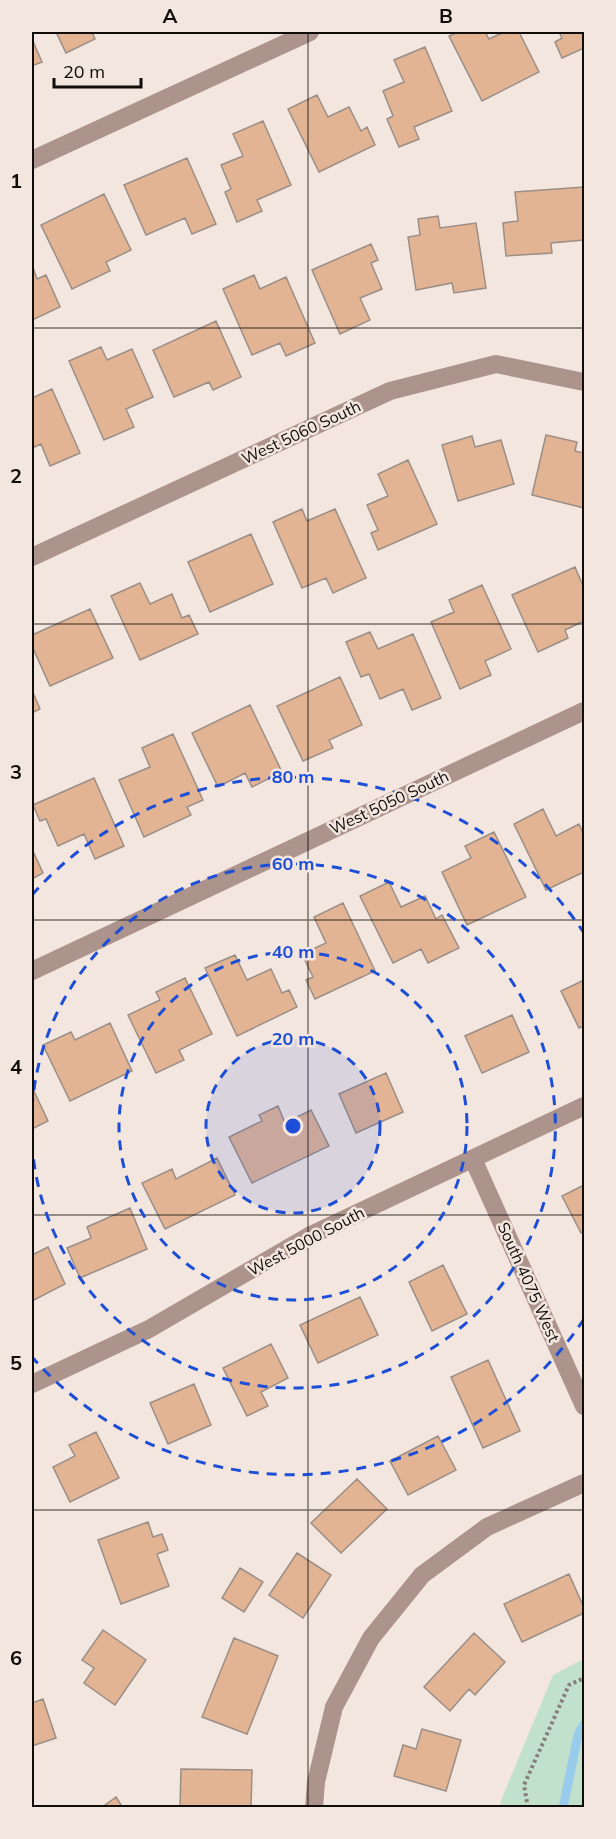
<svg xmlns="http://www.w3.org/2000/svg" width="616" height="1839" viewBox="0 0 616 1839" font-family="Mulish,sans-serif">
<rect width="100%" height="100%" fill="#f3e6de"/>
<path fill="#c2e1cd" d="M584,1659V1807H502L500,1803L553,1675Z"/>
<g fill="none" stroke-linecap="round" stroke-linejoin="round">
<path stroke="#99cbeb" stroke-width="9" d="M563,1808L578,1735L584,1724"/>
</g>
<path fill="#e2b494" stroke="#9a8e87" stroke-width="1.5" d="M56,32H92L95,39L66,53Z
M458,32H485L489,39L504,32H519L539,72L482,101L449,36Z
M559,32H584V48L562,58L555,42L562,38Z
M32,39L42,62L32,66Z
M425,47L452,111L414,127L419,139L399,147L387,119L393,116L383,91L404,82L394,60Z
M317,95L328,117L349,107L361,131L367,127L375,145L319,172L288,109Z
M263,121L291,185L257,200L262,211L237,222L225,192L231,189L221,165L243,156L233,134Z
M187,158L216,224L192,234L185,218L146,235L124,185Z
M584,187V240L551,243L552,253L506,256L503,223L518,221L515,192Z
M104,194L131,250L106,262L110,271L72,289L41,225Z
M438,216L440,228L476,223L486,288L454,293L452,283L416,290L408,237L420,235L418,219Z
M371,244L378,260L371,263L382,289L360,298L370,320L340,334L312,270Z
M32,265L37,279L46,275L60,307L32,320Z
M254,275L260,289L286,277L315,343L286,356L280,343L252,355L223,289Z
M216,321L241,377L213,390L209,382L174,397L153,350Z
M101,347L107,360L132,349L153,397L126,409L134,427L104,440L69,361Z
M52,389L80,453L50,466L41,444L32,448V398Z
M546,435L577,442L575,451L584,453V508L532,495Z
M472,436L475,447L501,440L514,484L458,501L442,445Z
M408,460L437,524L378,550L371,533L378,530L367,505L388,496L378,474Z
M302,509L307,521L335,509L366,578L333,593L326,578L302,588L273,522Z
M251,534L273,584L210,612L188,562Z
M575,567L584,588V621L565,630L568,638L538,652L512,595Z
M140,583L150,604L172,594L182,618L189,615L198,634L140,660L111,596Z
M482,585L511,649L485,661L491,675L460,689L431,622L454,612L449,600Z
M90,609L113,658L50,686L32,646V635Z
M370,632L378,649L413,634L441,698L412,710L403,689L380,699L369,674L361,677L346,642Z
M340,677L362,725L329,740L333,748L303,761L277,706Z
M32,690L40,709L32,713Z
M250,705L282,772L252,787L245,773L218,787L192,733Z
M173,734L203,800L187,807L191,815L144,837L119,780L150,767L142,748Z
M94,778L124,846L95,859L84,834L58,846L46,819L40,821L33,805Z
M543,809L556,836L579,824L584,835V872L546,890L514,824Z
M494,832L526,897L467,925L442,872L471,858L465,846Z
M32,849L43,873L32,879Z
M389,882L401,907L425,896L436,919L442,915L459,948L428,963L421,949L393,963L360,896Z
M343,903L375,971L315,999L306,980L313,977L302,954L326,943L314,917Z
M235,955L247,980L271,969L282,993L289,990L297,1007L237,1036L205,968Z
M185,978L212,1034L179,1050L184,1060L156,1073L128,1015L160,1000L156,992Z
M584,980V1026L579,1028L561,991Z
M512,1015L529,1052L482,1073L465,1036Z
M110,1023L132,1071L70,1101L43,1045L71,1032L75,1040Z
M386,1073L403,1112L356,1133L339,1094Z
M32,1087L48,1121L32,1129Z
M278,1106L285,1123L311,1110L329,1146L252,1183L229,1137L262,1121L259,1115Z
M217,1158L235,1195L165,1229L142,1183L172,1169L176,1179Z
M584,1185V1231L581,1233L562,1196Z
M130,1208L147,1249L80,1278L67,1248L91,1238L87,1227Z
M48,1247L65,1284L32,1301V1255Z
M443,1265L467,1314L432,1331L409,1282Z
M360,1297L378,1335L318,1363L300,1325Z
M271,1344L288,1378L261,1392L268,1406L247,1416L223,1368Z
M488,1360L520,1431L483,1448L451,1377Z
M194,1384L211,1425L168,1444L150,1403Z
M96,1432L119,1478L70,1502L53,1467L75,1456L69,1445Z
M438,1436L456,1470L408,1495L390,1461Z
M357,1479L387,1509L341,1553L311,1523Z
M148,1522L153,1537L162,1534L168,1550L157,1554L169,1586L121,1604L98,1540Z
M297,1553L331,1575L303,1618L269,1595Z
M240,1568L263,1582L244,1612L222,1598Z
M569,1574L584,1608V1613L522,1642L504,1604Z
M103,1630L146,1660L115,1705L84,1683L94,1668L82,1660Z
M474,1633L505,1662L475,1695L469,1689L450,1711L424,1687Z
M234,1638L278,1656L247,1734L202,1717Z
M43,1699L56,1738L32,1746V1703Z
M422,1729L461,1740L446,1791L394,1776L403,1745L416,1749Z
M181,1769L252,1770L251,1808H180Z
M116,1797L123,1808H101Z"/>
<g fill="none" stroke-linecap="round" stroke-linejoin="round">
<path stroke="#877e79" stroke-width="4" stroke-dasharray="3 3" stroke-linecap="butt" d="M528,1808L524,1785L569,1685L584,1678"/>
<path stroke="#ac938c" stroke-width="18" d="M32,160L310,32
M32,557L390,391L496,364L584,382
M32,971L584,711
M473,1159L584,1406
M32,1384L149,1329L309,1236L584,1106
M314,1808L316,1782L334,1707L371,1638L422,1575L487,1527L584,1483"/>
</g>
<path fill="none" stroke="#100c0a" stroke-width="1.5" stroke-opacity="0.55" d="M308,32V1808M32,328H584M32,624H584M32,920H584M32,1215H584M32,1510H584"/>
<circle cx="293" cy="1126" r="87" fill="#1d4ed8" fill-opacity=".12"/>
<g fill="none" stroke="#1d4ed8" stroke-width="3" stroke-dasharray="10 8">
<circle cx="293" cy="1126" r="87"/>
<circle cx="293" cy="1126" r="174"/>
<path d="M32 1108A262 262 0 1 1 32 1144"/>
<path d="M584 1319A349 349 0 0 1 32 1357M32 895A349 349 0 0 1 584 933"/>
</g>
<g text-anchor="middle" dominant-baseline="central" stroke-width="5" stroke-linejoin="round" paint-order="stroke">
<g font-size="16" fill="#100c0a" stroke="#f3e6de">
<text transform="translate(301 432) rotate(-25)">West 5060 South</text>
<text transform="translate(389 802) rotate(-25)">West 5050 South</text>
<text transform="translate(306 1241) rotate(-28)">West 5000 South</text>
<text transform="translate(529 1282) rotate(66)">South 4075 West</text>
</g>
</g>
<circle cx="293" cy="1126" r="9" fill="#1d4ed8" stroke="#f3e6de" stroke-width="3"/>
<g font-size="18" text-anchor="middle" font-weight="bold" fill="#1d4ed8" stroke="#f3e6de" stroke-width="5" stroke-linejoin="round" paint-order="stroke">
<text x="293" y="783">80 m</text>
<text x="293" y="870">60 m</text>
<text x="293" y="958">40 m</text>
<text x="293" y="1045">20 m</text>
</g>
<rect width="616" height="1839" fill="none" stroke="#f3e6de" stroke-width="66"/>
<path d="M54 78v9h87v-9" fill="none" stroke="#100c0a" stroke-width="3"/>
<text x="63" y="78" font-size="18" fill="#100c0a" stroke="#f3e6de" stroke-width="4.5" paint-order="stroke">20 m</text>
<rect x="33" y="33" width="550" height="1773" fill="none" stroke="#100c0a" stroke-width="2"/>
<g font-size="20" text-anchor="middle" font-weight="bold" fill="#100c0a">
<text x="170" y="23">A</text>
<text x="446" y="23">B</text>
<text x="16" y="188">1</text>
<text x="16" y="483">2</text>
<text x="16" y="779">3</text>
<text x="16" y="1074">4</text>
<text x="16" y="1370">5</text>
<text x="16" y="1665">6</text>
</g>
</svg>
